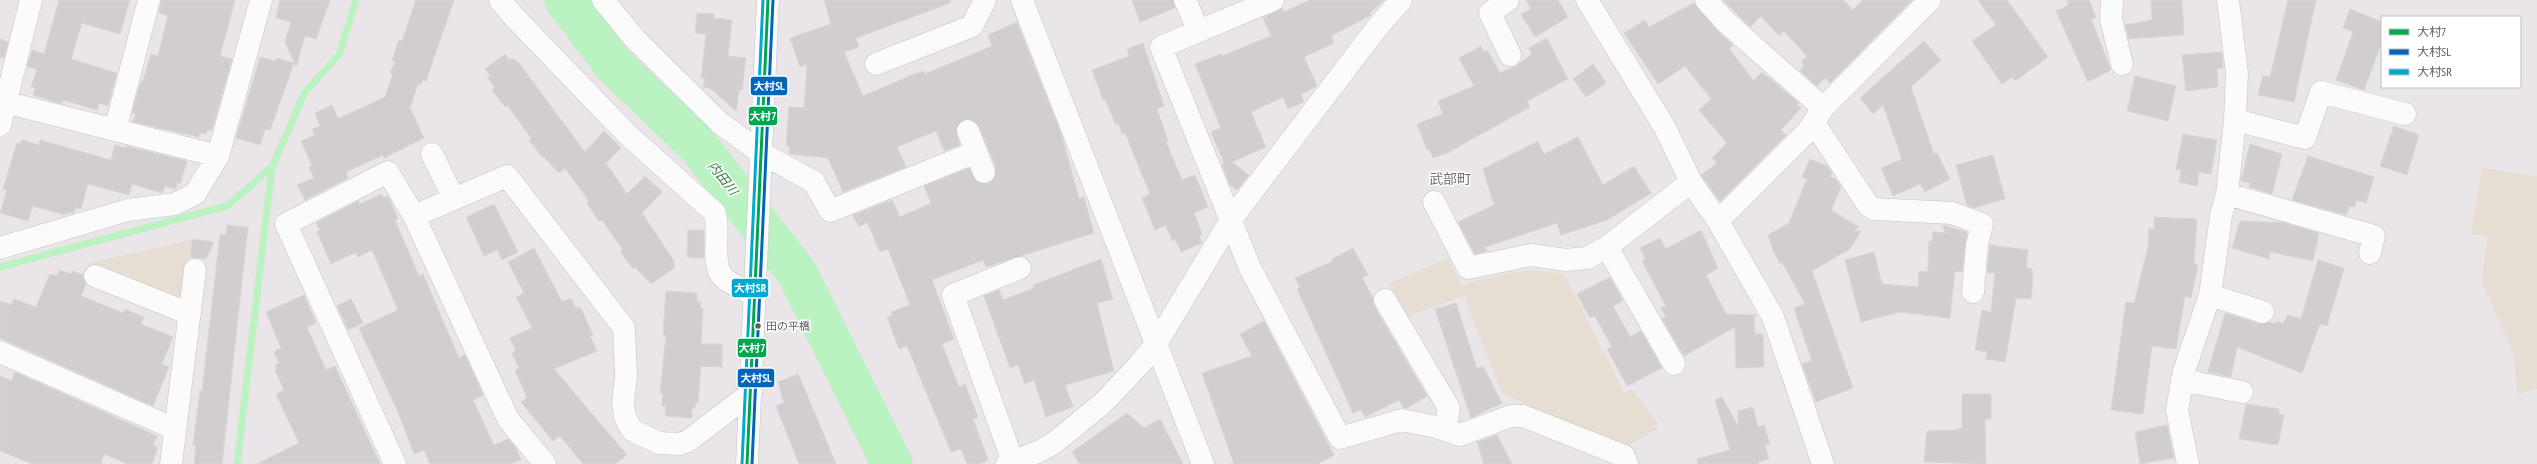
<svg xmlns="http://www.w3.org/2000/svg" width="2537" height="464" viewBox="0 0 2537 464" font-family="'PT Sans Narrow','Noto Sans JP',sans-serif">
<rect width="100%" height="100%" fill="#eae5e8"/>
<path fill="#e6ddd3" d="M2482,168L2537,176V389L2517,394L2514,355L2482,282L2487,236L2471,234Z
M191,240L182,303L85,264Z
M1448,258L1461,285C1500,276 1524,265 1564,274L1624,392L1633,390L1658,424L1655,426L1657,429L1623,449L1502,393L1464,296L1405,317L1388,284Z"/>
<g fill="none" stroke-linecap="round" stroke-linejoin="round">
<path stroke="#bbf2c1" stroke-width="7" d="M0,267L227,206L272,167
M237,464L272,167L305,92L339,55L356,0"/>
<path stroke="#bbf2c1" stroke-width="41" d="M565,0L613,64L698,146L797,273L892,464"/>
</g>
<path fill="#d2ced0" stroke="#d9d4d8" d="M59,0H130L120,34L82,23L71,59L117,73L108,106L99,103L97,110L63,100L62,104L33,95L36,88L31,87L37,70L27,66L32,50L44,54Z
M161,0H235L220,56L232,59L212,130H207L206,134L200,133L199,137L133,122L136,114L132,113L141,81H143L151,54L158,56L168,16L159,13Z
M280,0H330L316,39L305,36L296,67L285,41L291,22L276,18Z
M416,0H454L426,81L422,80L421,85L418,84L410,108L424,138L384,158L383,155L346,172L348,178L305,200L297,185L314,178L309,167L312,166L301,141L315,135L312,129L320,126L315,113L332,105L338,119L385,97L393,74L390,73L395,62L392,60L399,40L402,41Z
M824,0H950V3L856,38L859,47L844,52L863,96L912,75L924,71L925,74L992,46L988,35L1017,22L1061,133L1079,199L1084,197L1094,233L986,267L983,260L932,280L954,339L942,344L959,387L965,384L978,417L973,419L988,460L979,464H967L961,449L951,452L907,346L899,349L887,317L892,316L891,312L910,305L888,249L880,252L867,222L859,227L853,215L892,200L900,217L931,203L924,186L969,168L976,181L988,184L994,179L996,167L979,126L970,119L963,120L956,129L960,145L944,151L936,131L897,147L906,167L843,192L828,158L789,154L790,146H786L789,107L804,108L807,64L800,67L790,38L831,24Z
M1132,0H1173L1175,8L1140,22Z
M1310,0H1384L1370,13L1371,15L1331,36L1334,43L1304,57L1317,86L1301,94L1304,102L1288,109L1283,97L1251,112L1266,147L1232,162L1249,175L1237,190L1230,185L1222,164L1224,163L1211,132L1221,128L1195,64L1221,54L1222,56L1271,36L1263,18L1282,8L1284,12Z
M1526,0H1558L1568,17L1535,37L1521,14L1531,9Z
M1723,0H1843L1853,10L1863,0H1912L1830,83L1825,78L1817,86L1800,71L1804,65L1801,62L1807,56L1784,31L1779,36L1761,16L1750,27Z
M1978,0H2007L2048,57L2015,81L2012,77L2002,84L1972,41L1996,25Z
M2067,0H2089L2096,17L2091,19L2111,70L2088,82L2056,11L2069,5Z
M2151,0H2182L2184,35L2129,39L2125,25L2152,20Z
M2288,0H2316L2294,102L2258,95L2263,76L2270,77Z
M1694,3L1717,30L1733,45L1729,49L1754,81L1762,72L1799,103L1797,105L1801,108L1781,130L1786,135L1720,201L1701,175L1717,163L1712,158L1727,143L1699,110L1711,99L1685,66L1658,84L1624,33L1645,20L1649,27Z
M2350,9L2382,22V42L2364,90L2336,80L2353,32L2343,28Z
M697,13L714,14V18L732,20L728,56L746,58L742,90H739L736,111L710,88L703,87L705,78H701L706,34L695,33Z
M1547,38L1568,79L1527,101L1530,107L1449,152L1433,158L1429,149L1427,150L1417,124L1443,114L1438,101L1474,86L1459,58L1481,46L1484,52L1487,50L1500,73L1516,66L1532,54L1529,48Z
M0,39L8,42L4,58L0,57Z
M1924,41L1941,60L1911,87L1934,154L1937,153L1950,179L1925,192L1920,184L1893,196L1881,168L1902,159L1883,105L1873,114L1860,98Z
M1143,43L1164,106L1157,109L1168,141L1166,142L1182,180L1195,175L1208,207L1194,213L1202,234L1199,236L1202,243L1181,252L1175,239L1172,241L1166,225L1155,230L1142,198L1150,194L1125,133L1122,134L1119,124L1116,125L1105,99L1103,100L1092,70L1129,56L1127,49Z
M2222,52L2223,68L2217,69L2218,87L2186,91L2182,55Z
M505,54L509,60L512,58L519,63L585,152L604,131L621,148L606,163L627,194L645,176L662,192L642,213L674,261V268L651,284L635,267L633,269L620,251L623,250L602,220L599,221L587,203L589,201L565,168L559,173L543,156L542,157L529,140L531,138L508,106L505,107L492,90L495,88L488,78L490,76L485,69Z
M260,57L276,61L277,58L294,63L270,130L265,129L260,145L236,138Z
M1593,64L1606,83L1586,97L1573,79Z
M2135,76L2176,86L2168,121L2127,111Z
M2394,126L2419,135L2407,175L2380,166Z
M2183,134L2217,140L2211,174L2199,172L2197,186L2179,182L2181,170L2176,169Z
M1578,137L1603,185L1634,166L1651,193L1607,220L1561,235L1557,223L1485,247L1487,251L1475,254L1458,222L1494,205L1483,169L1538,141L1544,154Z
M22,140L39,145L40,140L111,160L115,145L126,148V146L187,161L180,184L177,183L176,189L165,186L162,193L132,184L129,195L88,184L81,209L76,207L74,213H66L65,215L33,206L28,221L0,213L7,190L3,189L9,169L17,143L20,144Z
M2250,144L2282,154L2272,194L2249,187L2250,183L2241,181Z
M1993,155L2005,199L1974,208L1967,205L1956,165Z
M2308,156L2374,177L2366,203L2357,200L2354,207L2350,206L2346,215L2292,200Z
M1810,159L1827,166L1832,173L1830,177L1836,179L1841,187L1831,210L1859,227L1852,231H1861L1850,249L1812,271L1853,388L1816,402L1802,364L1812,361L1794,308L1805,304L1782,262L1780,264L1773,250L1768,235L1789,223L1807,179L1802,177Z
M382,194L383,198L388,196L390,200L398,219L395,220L419,276L423,274L459,358L465,355L483,395L473,400L494,445L508,439L516,448L521,460L511,464H430L424,450L414,454L398,412L359,328L398,310L372,250L358,257L356,253L350,255L331,264L317,232L320,230L316,223L358,201L359,204Z
M494,204L518,252L502,260L497,250L484,256L466,217Z
M2154,217L2197,219L2194,264L2198,265L2191,298L2185,296L2176,349L2152,346L2143,414L2111,410L2126,302L2134,303L2148,247L2149,229H2154Z
M2240,221L2284,223L2319,233L2313,261L2270,252L2269,259L2232,248Z
M227,225L248,227L222,464H194L196,446L193,445L200,390L202,391L220,234L226,235Z
M1942,225L1967,232L1962,272L1955,271L1950,318L1900,312L1861,322L1845,260L1874,252L1882,284L1918,287L1919,271L1928,272L1929,241H1932L1933,232L1946,233Z
M688,230H704V258L687,257Z
M1701,230L1718,268L1706,275L1726,314L1757,315L1754,316L1755,334H1763L1764,367L1736,368L1735,327L1684,356L1662,319L1666,317L1661,308L1666,306L1642,261L1645,259L1640,248L1660,238L1666,249Z
M192,239L214,242L206,259L190,257Z
M1990,245L2028,250L2026,268L2032,269L2033,278L2031,299L2016,298L2005,362L1986,359L1987,352L1975,350L1982,310L1991,312L1995,273H1987Z
M534,248L562,302L571,298L575,307L581,308L593,335L590,336L597,351L554,369L627,455L615,464H583L560,436L553,441L521,402L527,398L515,370L519,368L512,353L516,351L510,338L532,328L516,297L524,293L508,262Z
M1353,248L1368,275L1362,278L1373,298L1374,306L1427,396L1407,408H1403L1399,400L1365,417L1361,410L1353,413L1297,289L1300,287L1295,278L1333,261L1332,259Z
M1101,259L1113,299L1097,303L1114,371L1065,385L1073,407L1046,417L1034,380L1025,384L1018,365L1010,368L984,296L999,290L1003,300L1034,288L1033,285Z
M2318,260L2344,268L2327,326L2320,324L2302,373L2237,347L2231,377L2208,372L2225,313L2260,324L2269,322L2275,324L2277,321L2283,324L2287,315L2301,319Z
M59,270L71,274L72,271L83,275L86,284L81,296L123,313L125,309L144,317L141,324L173,337L162,364L169,367L153,406L0,338V301L11,305L14,299L36,307L50,274L57,276Z
M1610,277L1623,301L1613,306L1630,337L1641,331L1662,368L1627,386L1607,349L1612,347L1595,316L1590,318L1577,294Z
M666,291L697,293V302H701L700,308L703,309L701,344H722V367L701,366L698,403L695,402V408H692V418L665,416L666,406H662L663,393H660L666,336L663,334Z
M304,295L316,323L307,327L326,370L335,366L380,464H257L299,443L276,394L284,390L275,370L277,369L275,365L279,363L274,352L281,348L266,312Z
M351,299L363,323L348,330L337,306Z
M1456,303L1477,369L1483,366L1502,403L1471,418L1435,309Z
M1264,321L1334,455L1318,464H1234L1202,373L1252,356L1240,334Z
M15,372L157,436L153,445L158,448L152,464H128L104,454L101,464H33L0,451V376L12,381Z
M798,374L819,423L836,464H799L776,406L784,403L778,382Z
M1962,394H1991V419H1985L1986,464L1924,462L1927,431L1959,430V428H1962Z
M1722,397L1738,426V411L1753,407L1758,427L1764,425L1770,444L1765,445L1769,459L1758,462L1759,464H1698L1697,459L1730,450L1715,400Z
M2246,404L2279,409V414L2284,415L2278,445L2239,439Z
M1127,413L1144,428L1160,419L1183,464H1080L1072,452Z
M2167,425L2174,458L2140,464L2135,432Z
M1497,435L1512,464H1484L1477,442Z"/>
<g fill="none" stroke-linecap="round" stroke-linejoin="round">
<g stroke="#c3c3c3" stroke-width="23">
<path id="minor" d="M500,0L514,17L628,135L715,213C720,229 711,263 722,276C729,284 745,290 754,295
M603,0L635,39L720,123L761,153L814,182L830,211L976,152
M1022,0L1203,464
M1185,0L1198,30
M1273,0L1161,47L1250,268L1340,438L1402,420L1436,427L1460,435L1511,416H1523L1624,456L1627,464
M1508,0L1490,13L1510,55
M1587,0L1665,128L1691,182L1718,221L1773,317L1823,464
M1706,0L1726,22L1823,108
M2112,0L2111,19L2122,64
M876,64L972,26L985,0
M0,101L218,156
M2235,120L2305,138L2321,92L2405,114
M1814,123L1868,205L1874,209L1952,213L1982,224L1977,245L1973,292
M0,125L31,0
M115,130L149,0
M968,131L984,172
M432,154L454,199
M2227,194L2374,236L2370,253
M1434,202L1468,268L1531,255L1566,260L1587,258L1607,247L1691,182
M414,216L507,176L624,328L626,376L623,402L625,417L632,430L659,443L679,444L688,441L751,393
M1718,221L1808,131L1823,108L1930,0
M1607,247L1674,364
M0,248L128,210L175,204L195,194L218,156L261,0
M95,276L190,314
M2210,295L2263,312
M1385,300L1449,408L1445,430
M0,352L175,429
M2182,380L2242,392
M1013,462L953,295L1020,268
M171,464L195,270
M395,464L286,224L388,172L414,216L508,419L545,464
M747,464L768,0
M1007,464L1040,451L1054,443L1103,403L1139,365L1156,344L1232,218L1376,29L1401,0
M2188,464L2177,410L2184,371L2210,295L2221,216L2227,194L2235,120L2237,73L2228,0"/>
</g>
<use href="#minor" stroke="#fcfbfc" stroke-width="22"/>
<g stroke="#fff" stroke-width="6">
<path id="bus-1" d="M747,464L768,0"/>
</g>
<g stroke="#fff" stroke-width="6">
<path id="bus-2" d="M752,464L773,0"/>
</g>
<g stroke="#fff" stroke-width="6">
<path id="bus-3" d="M742,464L763,0"/>
</g>
<use href="#bus-1" stroke="#00a651" stroke-width="3"/>
<use href="#bus-2" stroke="#0065bd" stroke-width="3"/>
<use href="#bus-3" stroke="#00a9ce" stroke-width="3"/>
</g>
<circle fill="#5b625c" stroke="#fff" stroke-width="1.5" cx="758" cy="326" r="3.5"/>
<g text-anchor="middle" dominant-baseline="central" stroke-width="3" stroke-linejoin="round" paint-order="stroke">
<g font-size="11" fill="#5b625c" stroke="#fff" text-anchor="start">
<text x="766" y="326">田の平橋</text>
</g>
<g font-size="13" font-style="italic" fill="#377e44" stroke="#fff">
<text transform="translate(723 178) rotate(52)">内田川</text>
</g>
<g font-size="14" fill="#6c746d" stroke="#fff">
<text x="1450" y="179">武部町</text>
</g>
</g>
<g stroke="#fff" stroke-width="1.5">
<rect x="750" y="76" width="38" height="20" rx="4" fill="#0065bd"/>
<rect x="748" y="106" width="30" height="20" rx="4" fill="#00a651"/>
<rect x="731" y="278" width="38" height="20" rx="4" fill="#00a9ce"/>
<rect x="737" y="338" width="30" height="20" rx="4" fill="#00a651"/>
<rect x="737" y="368" width="38" height="20" rx="4" fill="#0065bd"/>
</g>
<g font-size="11" text-anchor="middle" font-weight="bold" fill="#fff">
<text x="769" y="90">大村SL</text>
<text x="763" y="120">大村7</text>
<text x="750" y="292">大村SR</text>
<text x="752" y="352">大村7</text>
<text x="756" y="382">大村SL</text>
</g>
<rect x="2381" y="16" width="140" height="72" fill="#ffffff" stroke="#bdc0be"/>
<rect x="2389" y="29" width="20" height="6" fill="#00a651" stroke="#bdc0be"/>
<text x="2417" y="36" font-size="12" fill="#5b625c">大村7</text>
<rect x="2389" y="49" width="20" height="6" fill="#0065bd" stroke="#bdc0be"/>
<text x="2417" y="56" font-size="12" fill="#5b625c">大村SL</text>
<rect x="2389" y="69" width="20" height="6" fill="#00a9ce" stroke="#bdc0be"/>
<text x="2417" y="76" font-size="12" fill="#5b625c">大村SR</text>
</svg>
